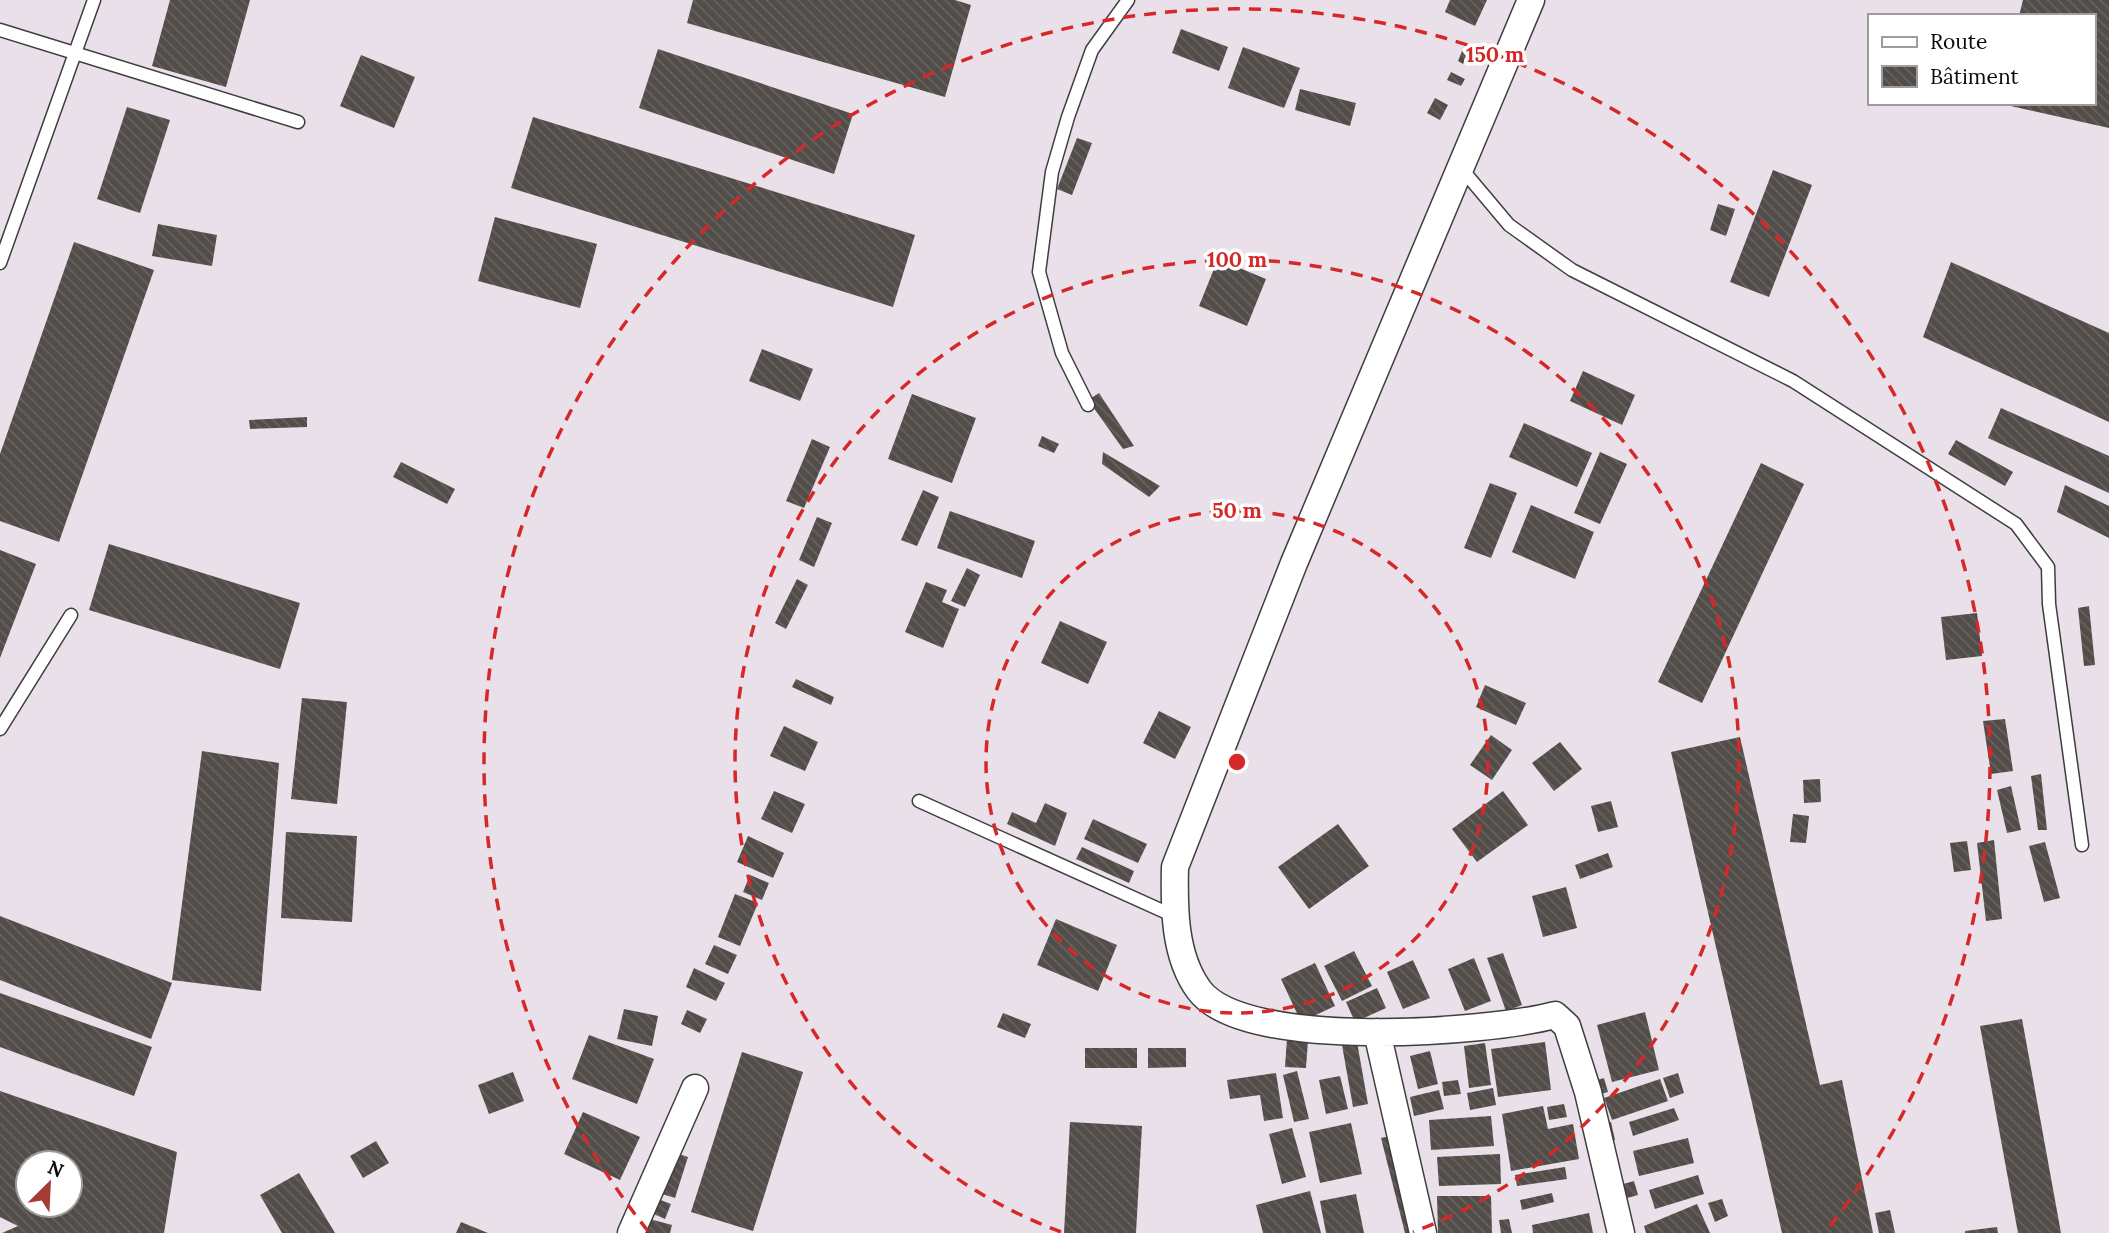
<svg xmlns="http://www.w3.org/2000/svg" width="2109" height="1233" viewBox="0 0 2109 1233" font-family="Lora,serif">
<defs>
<pattern id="building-back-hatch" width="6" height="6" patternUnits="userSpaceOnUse" patternTransform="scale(1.75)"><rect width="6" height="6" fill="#524d49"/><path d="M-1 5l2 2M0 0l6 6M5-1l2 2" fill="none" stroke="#66625f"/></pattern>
</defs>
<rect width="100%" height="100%" fill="#fcfaec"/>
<path fill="#e9e0e9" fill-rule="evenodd" d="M0,0H2109V1233H0ZM1869,16H2093V103H1869ZM28,1163H70V1205H28Z"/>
<path fill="url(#building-back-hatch)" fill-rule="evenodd" d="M170,0H250L226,87L152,66Z
M693,0H955L971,5L945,97L687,23Z
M1450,0H1487L1475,26L1445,12Z
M2023,0H2109V128L2002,104L2093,103V16H2019Z
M1181,29L1228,47L1219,71L1172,53Z
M1243,47L1300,68L1284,108L1228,88Z
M658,49L853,114L834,174L639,108Z
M1462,51L1467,54L1463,64L1458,61Z
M361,55L415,77L394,128L340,106Z
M1451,72L1465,79L1461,86L1447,80Z
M1300,89L1356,103L1350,126L1295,110Z
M1435,98L1448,105L1440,120L1427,113Z
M127,107L170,120L140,213L97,199Z
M533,117L915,235L893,307L511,188Z
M1077,138L1092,143L1072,195L1057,189Z
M1773,170L1812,185L1769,297L1730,282Z
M1718,204L1735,209L1726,236L1710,230Z
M495,217L597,244L580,308L478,281Z
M158,224L217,235L212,266L152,256Z
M74,242L154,270L59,542L0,521V454Z
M1218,259L1266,279L1247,326L1199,306Z
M1951,262L2109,333V422L1923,337Z
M762,349L813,369L800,401L749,381Z
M1583,371L1635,395L1622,425L1570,401Z
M1099,393L1134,446L1123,449L1088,400Z
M912,394L976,418L952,483L888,459Z
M2001,408L2109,456V493L1988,438Z
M307,417V427L250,429L249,420Z
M1524,423L1592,453L1577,487L1509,457Z
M1042,436L1059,444L1054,453L1038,446Z
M812,439L830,447L804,508L786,501Z
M1956,440L2013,472L2005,486L1948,454Z
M1103,452L1160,486L1149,497L1102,464Z
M1600,452L1627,464L1600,524L1574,513Z
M401,462L455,489L447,504L393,477Z
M1761,463L1804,484L1702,703L1658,682Z
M1490,483L1517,493L1491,558L1464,548Z
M2065,485L2109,506V538L2057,512Z
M923,490L939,497L917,546L901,540Z
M1531,505L1594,532L1575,579L1512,552Z
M950,511L1035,541L1022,578L937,548Z
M817,517L832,523L814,567L799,560Z
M109,544L300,603L280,669L89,610Z
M0,550L36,564L0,658Z
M967,568L980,575L965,607L951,601Z
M797,579L808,585L786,629L775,623Z
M926,582L947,590L942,602L959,609L943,648L905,632Z
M2089,606L2095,665L2084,666L2078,608Z
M1977,613L1982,656L1946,660L1941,617Z
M1060,621L1107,642L1088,684L1041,663Z
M796,679L834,697L831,705L792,687Z
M1485,685L1526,703L1516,725L1476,707Z
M302,698L347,702L337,804L291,799Z
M1159,711L1191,727L1175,759L1143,743Z
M2005,719L2013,771L1991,774L1983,721Z
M784,726L818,742L805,771L770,756Z
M1491,735L1512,750L1492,780L1470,765Z
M1740,737L1820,1085L1842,1080L1873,1233H1782L1671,752Z
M1560,742L1582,769L1554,791L1532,763Z
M202,751L279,763L261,991L172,980Z
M2041,774L2047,830H2038L2031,776Z
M1820,779L1821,802L1804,803L1803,780Z
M2011,786L2021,830L2007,833L1997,790Z
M774,791L805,804L792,833L761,819Z
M1503,791L1528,825L1477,862L1452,829Z
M1611,801L1618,827L1598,832L1591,806Z
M1045,803L1067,813L1055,846L1007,824L1012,812L1036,823Z
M1793,814L1809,816L1806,843L1790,842Z
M1093,819L1147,844L1138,863L1084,839Z
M1338,824L1369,866L1309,909L1278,867Z
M286,832L357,836L352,922L281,918Z
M748,836L784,853L773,878L737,862Z
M1994,840L2002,919L1986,921L1977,843Z
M1967,841L1971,870L1954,872L1950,843Z
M2045,842L2060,898L2044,902L2029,846Z
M1082,847L1134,871L1129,883L1076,859Z
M1608,853L1613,867L1580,879L1575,865Z
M750,875L769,883L762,900L743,892Z
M1566,887L1577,928L1543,937L1532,896Z
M735,894L758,903L740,946L718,937Z
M0,916L172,983L151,1039L0,980Z
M1056,919L1117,945L1098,991L1037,965Z
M714,945L737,955L728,974L705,964Z
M1354,951L1372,986L1342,1001L1324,966Z
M1503,953L1522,1005L1506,1011L1487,958Z
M1474,958L1491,1001L1465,1011L1448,969Z
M1413,960L1430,998L1403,1009L1387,972Z
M1315,963L1335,1006L1301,1022L1281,979Z
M694,968L725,983L716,1001L686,987Z
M1377,988L1386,1008L1355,1022L1346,1002Z
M0,993L152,1047L134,1096L0,1047Z
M624,1009L658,1016L652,1046L617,1039Z
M687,1010L707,1019L700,1033L681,1024Z
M1645,1012L1659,1070L1612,1082L1597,1025Z
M1003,1013L1031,1024L1025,1038L997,1027Z
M2022,1019L2061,1233H2018L1980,1026Z
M589,1035L654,1059L637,1104L572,1079Z
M1287,1038L1308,1040L1306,1068L1285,1067Z
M1357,1042L1368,1104L1353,1107L1342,1045Z
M1545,1042L1551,1090L1498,1097L1491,1049Z
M1485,1043L1491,1085L1469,1088L1464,1046Z
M1085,1048H1137V1068H1085Z
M1148,1048H1186V1067L1148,1068Z
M1430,1051L1438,1084L1418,1089L1410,1056Z
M742,1052L803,1072L753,1231L691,1212Z
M1297,1071L1309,1119L1294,1122L1283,1075Z
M513,1072L524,1101L489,1114L478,1085Z
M1276,1073L1283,1118L1264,1121L1260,1095L1230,1099L1227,1080Z
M1678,1073L1684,1093L1670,1098L1663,1078Z
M1340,1076L1348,1109L1326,1114L1319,1080Z
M1604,1078L1608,1092L1594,1096L1590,1082Z
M1660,1079L1668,1101L1612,1120L1604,1098Z
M1458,1080L1461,1094L1444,1096L1442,1082Z
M1493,1088L1496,1105L1470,1110L1467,1093Z
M1439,1090L1444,1109L1414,1116L1410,1097Z
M0,1091L177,1152L164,1233H2L18,1226L0,1217ZM28,1163H70V1205H28Z
M1564,1104L1567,1117L1549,1120L1547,1107Z
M1543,1106L1548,1129L1573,1124L1579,1159L1511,1171L1502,1114Z
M1674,1108L1679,1120L1633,1136L1629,1122Z
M583,1112L640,1137L620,1180L564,1154Z
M1491,1116L1494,1146L1431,1150L1429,1120Z
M1070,1122L1142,1126L1136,1233H1064Z
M1611,1122L1615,1140L1605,1142L1600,1124Z
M1351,1123L1362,1174L1320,1183L1309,1132Z
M1292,1128L1306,1177L1282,1184L1269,1134Z
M1395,1135L1421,1233H1405L1381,1138Z
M1688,1138L1694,1163L1639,1176L1633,1151Z
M376,1141L389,1163L363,1178L350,1156Z
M673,1152L688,1157L675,1198L659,1193Z
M1500,1154L1501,1184L1439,1186L1437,1157Z
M1565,1167L1567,1179L1517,1186L1515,1175Z
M299,1173L335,1233H282L260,1195Z
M1698,1175L1704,1194L1655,1209L1649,1190Z
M1634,1181L1638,1195L1620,1200L1616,1186Z
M1310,1191L1321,1233H1263L1256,1205Z
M1552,1193L1554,1202L1522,1210L1520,1200Z
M1356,1194L1364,1233H1326L1320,1201Z
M1437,1196H1491L1492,1233H1438Z
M653,1197L671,1204L665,1219L647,1211Z
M1722,1199L1728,1216L1715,1222L1708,1203Z
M1697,1204L1710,1233H1646L1644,1226Z
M1890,1210L1895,1233H1879L1875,1213Z
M1589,1213L1593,1233H1533L1532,1225Z
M642,1217L672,1225L670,1233H638Z
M1509,1219L1512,1233H1501L1499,1220Z
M461,1222L488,1233H456Z
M1997,1227L1998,1233H1965V1231Z"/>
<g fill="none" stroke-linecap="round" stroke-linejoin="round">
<g stroke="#3e3e3e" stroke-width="15">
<path id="service" d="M0,30L298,122
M1461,168L1509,225L1572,270L1793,381L2016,524L2048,567L2049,604L2082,845
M0,263L94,0
M1088,405L1062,353L1039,272L1052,172L1068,117L1092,50L1128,0
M0,729L71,615
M919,801L1174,916"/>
</g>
<g stroke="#3e3e3e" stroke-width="29">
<path id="minor" d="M1531,0L1294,563L1175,867C1174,908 1174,956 1199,990C1244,1051 1487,1033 1555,1015L1567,1026L1588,1092L1621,1233
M1377,1032L1423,1233
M631,1233L695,1088"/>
</g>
<use href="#service" stroke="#fff" stroke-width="12"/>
<use href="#minor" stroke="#fff" stroke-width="26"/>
</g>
<g fill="none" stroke="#d62828" stroke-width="3.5" stroke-dasharray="12 9">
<circle cx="1237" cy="762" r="251"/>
<path d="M1061 1232A502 502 0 1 1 1413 1232"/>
<path d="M648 1231A753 753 0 1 1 1826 1231"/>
</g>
<circle cx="1237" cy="762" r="10" fill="#d62828" stroke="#fff" stroke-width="3.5"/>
<g font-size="21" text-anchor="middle" font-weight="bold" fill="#d62828" stroke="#fff" stroke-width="7" stroke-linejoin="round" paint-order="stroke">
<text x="1495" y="62">150 m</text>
<text x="1237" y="267">100 m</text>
<text x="1237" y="518">50 m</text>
</g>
<rect x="1868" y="14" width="228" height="91" fill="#ffffff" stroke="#9d9d9d" stroke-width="2"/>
<rect x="1882" y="37" width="35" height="10" fill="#ffffff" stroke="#9d9d9d" stroke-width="2"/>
<text x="1930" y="49" font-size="21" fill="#0b0b0b">Route</text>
<rect x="1882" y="66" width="35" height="21" fill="url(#building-back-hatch)" stroke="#9d9d9d" stroke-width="2"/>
<text x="1930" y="84" font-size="21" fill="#0b0b0b">Bâtiment</text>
<g transform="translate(49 1184) rotate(24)"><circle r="33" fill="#ffffff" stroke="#9d9d9d" stroke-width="2"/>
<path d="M0-5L12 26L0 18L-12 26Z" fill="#a73b37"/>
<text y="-10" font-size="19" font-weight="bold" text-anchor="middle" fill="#0b0b0b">N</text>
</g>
</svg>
